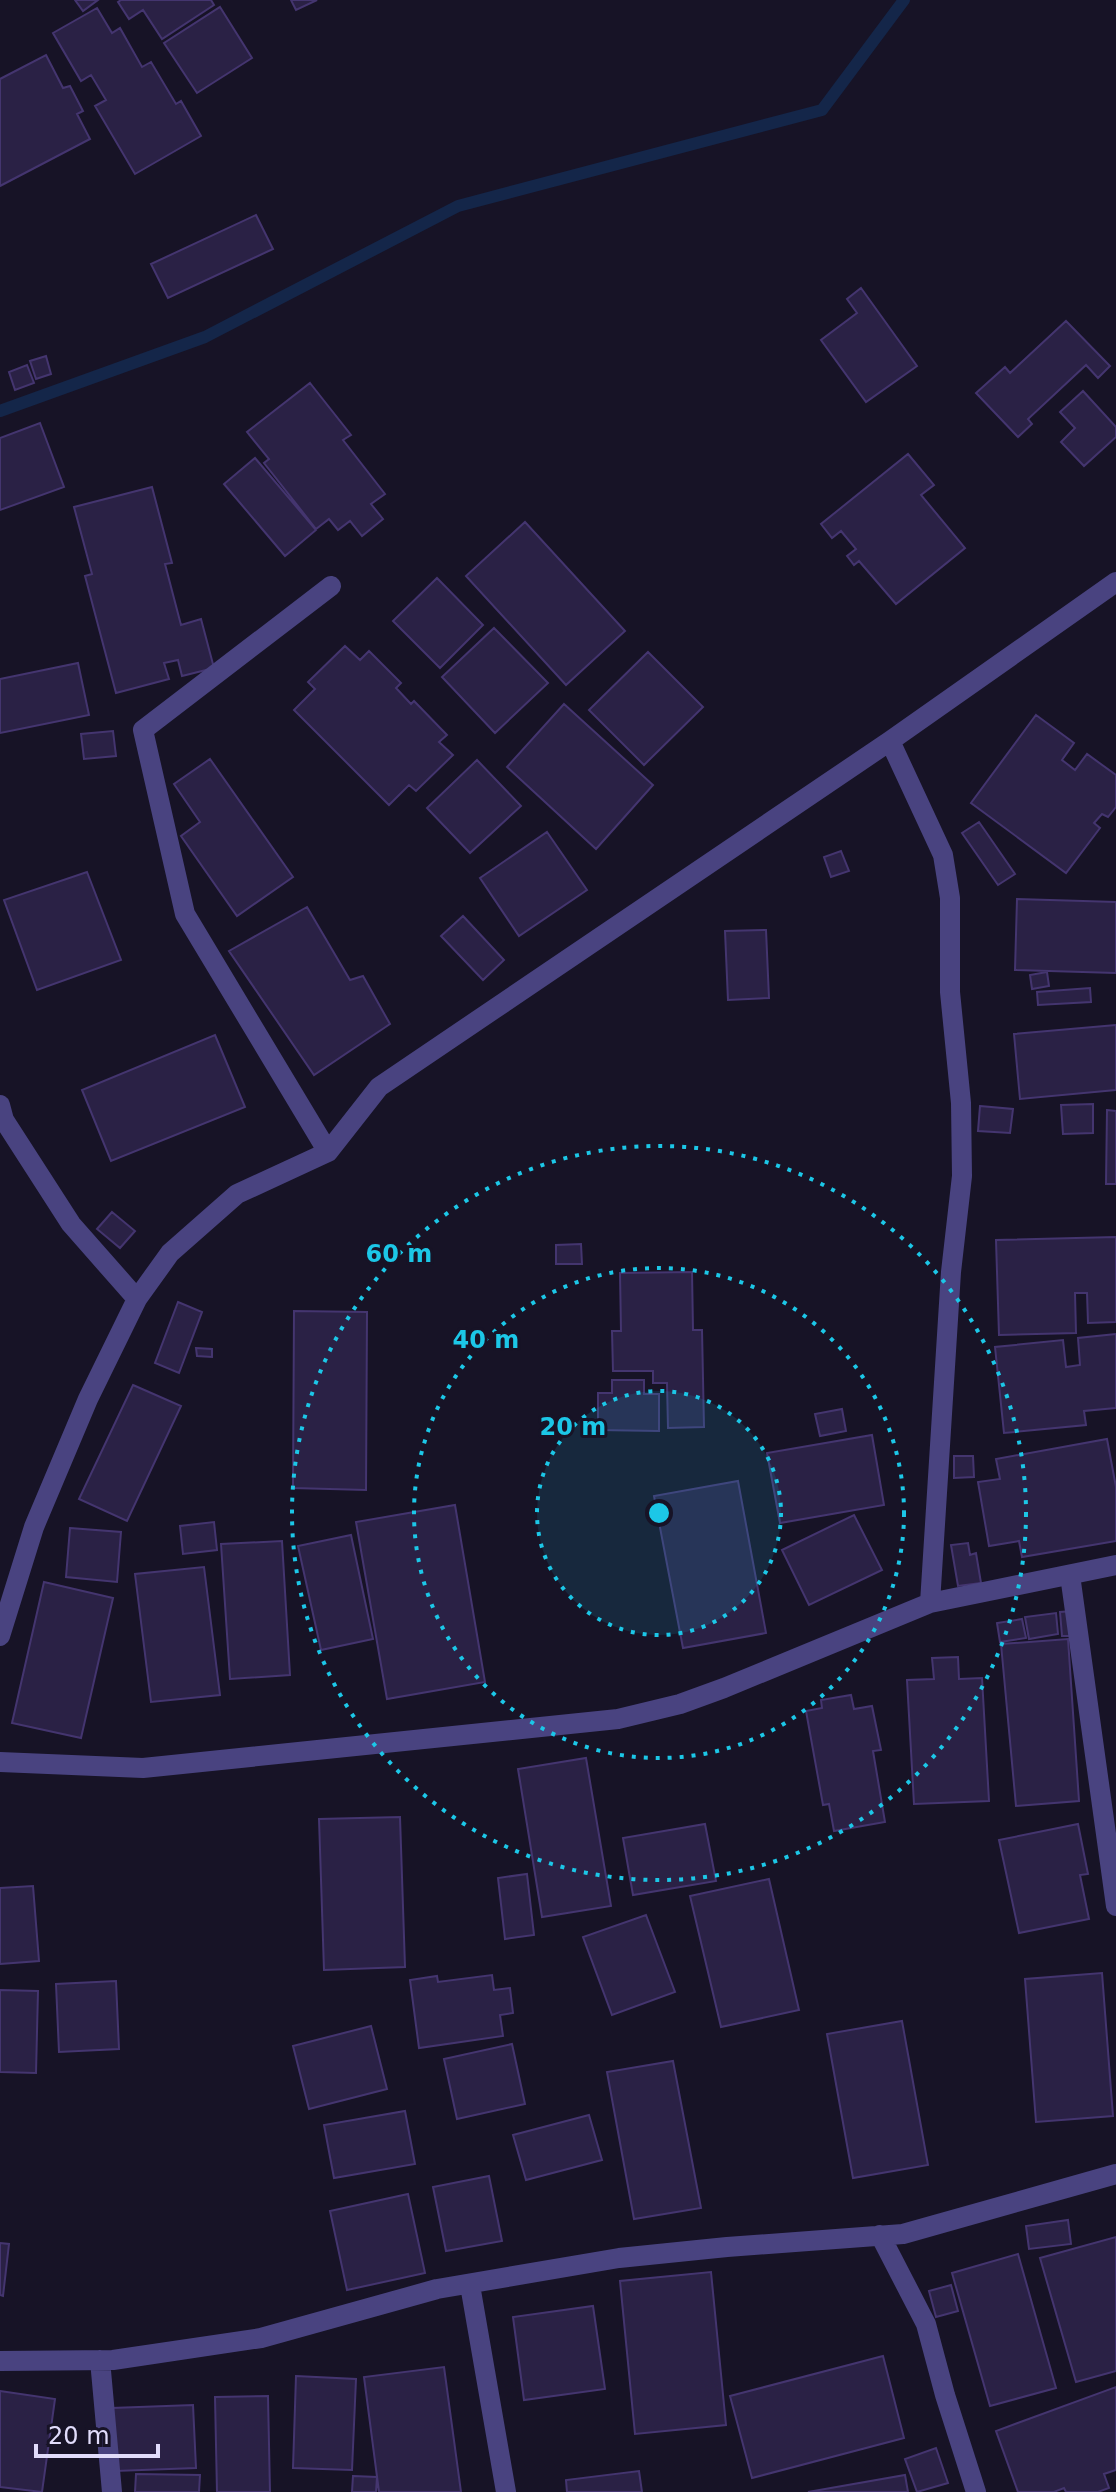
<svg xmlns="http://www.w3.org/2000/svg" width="1116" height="2492" viewBox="0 0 1116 2492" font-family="'DejaVu Sans',sans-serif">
<rect width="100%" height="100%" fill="#171326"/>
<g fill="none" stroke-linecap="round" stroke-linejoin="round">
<path stroke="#142649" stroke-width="12" d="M0,411L205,337L458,206L822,110L904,0"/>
</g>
<path fill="#2a2145" stroke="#44356f" stroke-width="2" d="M75,0H98L83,11Z
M121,0H211L214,5L162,39L143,10L129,19L118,2Z
M291,0H317L296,10Z
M220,7L252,58L197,93L164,43Z
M97,8L112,33L120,28L142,67L151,62L176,104L181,101L201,136L135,174L95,106L106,100L91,75L81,81L53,33Z
M46,55L63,88L70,86L83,111L77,114L90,139L0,186V79Z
M256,215L273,249L168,298L151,264Z
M861,288L917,366L866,402L821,340L857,313L847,299Z
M1066,321L1110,366L1098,378L1086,365L1028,419L1032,424L1018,437L976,393L1005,367L1010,373Z
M46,356L51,374L36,379L30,361Z
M27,365L34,383L15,390L9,372Z
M310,383L351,435L343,440L385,494L371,504L383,519L362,536L350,521L338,530L329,519L316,529L264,463L269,459L247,432Z
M1083,391L1116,427V437L1084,466L1061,442L1075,428L1060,412Z
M40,423L64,487L0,510V438Z
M908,454L934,485L921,495L965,548L896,604L859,561L854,565L847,556L856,549L841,531L832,538L821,524Z
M255,458L316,530L285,556L224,484Z
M152,487L172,563L165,564L181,625L201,619L214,668L182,676L178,660L164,663L169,679L116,693L85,576L92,574L74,507Z
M525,522L625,631L566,685L466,576Z
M437,578L483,625L440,668L393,621Z
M494,628L548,683L495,733L442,677Z
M345,646L360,660L369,651L401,683L396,688L411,704L414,701L447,735L439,742L453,755L416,791L409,785L389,805L294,710L315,689L308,682Z
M648,652L703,707L644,765L589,710Z
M78,663L89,715L0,733V679Z
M564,704L653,785L596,849L507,767Z
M1036,715L1074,743L1062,760L1075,770L1087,754L1116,775V807L1108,817L1102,814L1094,823L1100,828L1066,873L971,803Z
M113,731L116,756L84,759L81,734Z
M210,759L293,877L237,916L181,836L200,822L174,784Z
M477,760L521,806L470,853L427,808Z
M979,822L1015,874L998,885L962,833Z
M547,832L587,890L519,936L480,878Z
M841,851L849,871L831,877L824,857Z
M87,872L121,960L37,990L4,900Z
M1017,899L1116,902V973L1015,970Z
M307,907L350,980L363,976L390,1024L314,1075L229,951Z
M463,916L504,960L483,980L441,936Z
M766,930L769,998L728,1000L725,931Z
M1047,972L1049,986L1032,989L1030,975Z
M1090,988L1091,1002L1038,1005L1037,992Z
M1116,1025V1090L1020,1099L1014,1034Z
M215,1035L245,1107L111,1161L82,1090Z
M1093,1104V1133L1063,1134L1061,1105Z
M980,1106L1013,1109L1010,1133L978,1131Z
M1107,1110L1116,1111V1184H1106Z
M112,1212L135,1231L120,1248L97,1229Z
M1116,1237V1322L1088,1323L1087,1293H1075L1076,1333L999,1335L996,1240Z
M581,1244L582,1264H556V1245Z
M692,1272L693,1330H702L704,1427L668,1428L667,1383H653V1371H613L612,1331H621L620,1273Z
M178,1302L202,1312L179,1373L155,1363Z
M294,1311L367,1312L366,1490L293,1488Z
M1116,1334V1408L1084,1411L1086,1425L1004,1433L995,1347L1063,1340L1066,1367L1080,1365L1078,1338Z
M196,1348L212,1349V1357L197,1356Z
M612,1380H644V1394H659V1431L598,1430V1393H612Z
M133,1385L181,1406L127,1521L79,1499Z
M842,1409L846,1431L820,1436L815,1414Z
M872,1435L884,1505L780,1523L767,1453Z
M1107,1439L1116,1487V1541L1022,1557L1019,1541L989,1546L978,1482L1000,1479L996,1459Z
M954,1456H973L974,1477L954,1478Z
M738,1481L766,1633L683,1648L654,1496Z
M455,1505L485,1682L387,1699L356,1522Z
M854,1515L882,1570L809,1605L782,1550Z
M214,1522L217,1550L183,1554L180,1526Z
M70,1528L121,1532L117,1582L66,1577Z
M351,1535L373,1639L321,1650L298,1546Z
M282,1541L290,1675L230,1679L221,1544Z
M968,1543L970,1555L976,1553L981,1583L958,1586L951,1545Z
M204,1567L220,1695L151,1702L135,1574Z
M44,1582L113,1598L81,1738L12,1723Z
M1073,1611L1075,1636H1062L1060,1612Z
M1056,1613L1058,1634L1029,1639L1025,1617Z
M1022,1619L1026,1638L1000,1642L997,1623Z
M1068,1639L1079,1801L1016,1806L1001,1644Z
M958,1657L959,1679L982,1678L989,1801L914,1804L907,1680L934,1679L932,1658Z
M851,1695L854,1709L872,1706L881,1750L873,1751L885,1822L834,1831L829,1804L823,1805L806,1711L822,1708L821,1700Z
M586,1758L611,1906L542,1917L518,1769Z
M400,1817L405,1967L324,1970L319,1819Z
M705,1824L716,1881L633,1895L623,1838Z
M1078,1824L1088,1874L1080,1875L1089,1919L1019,1933L999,1840Z
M527,1874L534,1935L505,1939L498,1878Z
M769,1879L799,2010L721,2027L690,1896Z
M33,1886L39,1961L0,1964V1888Z
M646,1915L675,1992L612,2015L583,1937Z
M1102,1973L1113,2116L1036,2122L1025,1979Z
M492,1975L494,1990L510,1988L513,2013L500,2015L503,2036L419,2048L410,1980L437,1976L438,1982Z
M116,1981L119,2049L59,2052L56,1984Z
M0,1990L38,1991L36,2073L0,2072Z
M902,2021L928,2165L853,2178L827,2034Z
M371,2026L387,2089L309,2109L293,2046Z
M512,2044L525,2104L457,2119L444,2059Z
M673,2061L701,2208L634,2219L607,2072Z
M405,2111L415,2164L334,2178L324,2125Z
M589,2115L602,2160L526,2180L513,2135Z
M489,2176L502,2241L446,2251L433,2187Z
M408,2194L425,2273L347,2290L330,2211Z
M1068,2220L1071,2244L1029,2249L1026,2226Z
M1116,2237V2371L1076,2382L1040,2258Z
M0,2243L9,2244L3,2296L0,2295Z
M1018,2254L1056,2388L990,2406L952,2273Z
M711,2272L726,2425L635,2434L620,2281Z
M951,2285L958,2311L936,2317L929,2291Z
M593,2306L605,2389L524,2400L513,2317Z
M883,2356L904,2438L752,2478L730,2396Z
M444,2367L461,2492H379L364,2377Z
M296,2376L356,2379L352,2470L293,2468Z
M1116,2387V2470L1104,2474L1109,2488L1098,2492H1066L1064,2488L1054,2492H1018L996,2431Z
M0,2391L55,2399L42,2492L0,2487Z
M268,2396L270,2492H217L215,2397Z
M193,2405L196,2468L115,2471L112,2408Z
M936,2448L948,2483L917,2492L905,2459Z
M639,2471L642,2492H567L566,2480Z
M136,2474L200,2475L199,2492H135Z
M905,2475L908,2492H808Z
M353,2476L377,2477L376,2492H352Z"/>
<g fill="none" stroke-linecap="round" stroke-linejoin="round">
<path stroke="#494380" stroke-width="20" d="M890,741L943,855L950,898V992L961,1103L962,1176L951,1272L930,1603
M0,1105L4,1120L71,1224L137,1299
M328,1152L185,914L143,730L331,586
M1070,1575L1116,1906
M0,1636L34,1527L88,1399L137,1299L170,1253L237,1194L328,1152L379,1087L890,741L1116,582
M0,1762L143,1768L618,1719L680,1704L724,1688L930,1603L1116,1565
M880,2235L926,2324L945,2395L976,2492
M470,2285L506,2492
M100,2360L112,2492
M0,2361L113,2360L261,2338L437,2289L619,2258L727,2247L903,2234L1116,2174"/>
</g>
<circle cx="659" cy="1513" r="122" fill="#1cc7e7" fill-opacity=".12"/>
<g fill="none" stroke="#1cc7e7" stroke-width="4" stroke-dasharray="4 8">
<circle cx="659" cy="1513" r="122"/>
<circle cx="659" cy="1513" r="245"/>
<circle cx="659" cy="1513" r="367"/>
</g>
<circle cx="659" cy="1513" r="12" fill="#1cc7e7" stroke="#171326" stroke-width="4"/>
<g font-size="24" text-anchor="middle" font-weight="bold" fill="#1cc7e7" stroke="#171326" stroke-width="6" stroke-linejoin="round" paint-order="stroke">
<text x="399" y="1262">60 m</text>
<text x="486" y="1348">40 m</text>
<text x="573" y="1435">20 m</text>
</g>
<path d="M36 2444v12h122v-12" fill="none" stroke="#e1dcfb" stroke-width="4"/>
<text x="48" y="2444" font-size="24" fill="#e1dcfb" stroke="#171326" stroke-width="6" paint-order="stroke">20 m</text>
</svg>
